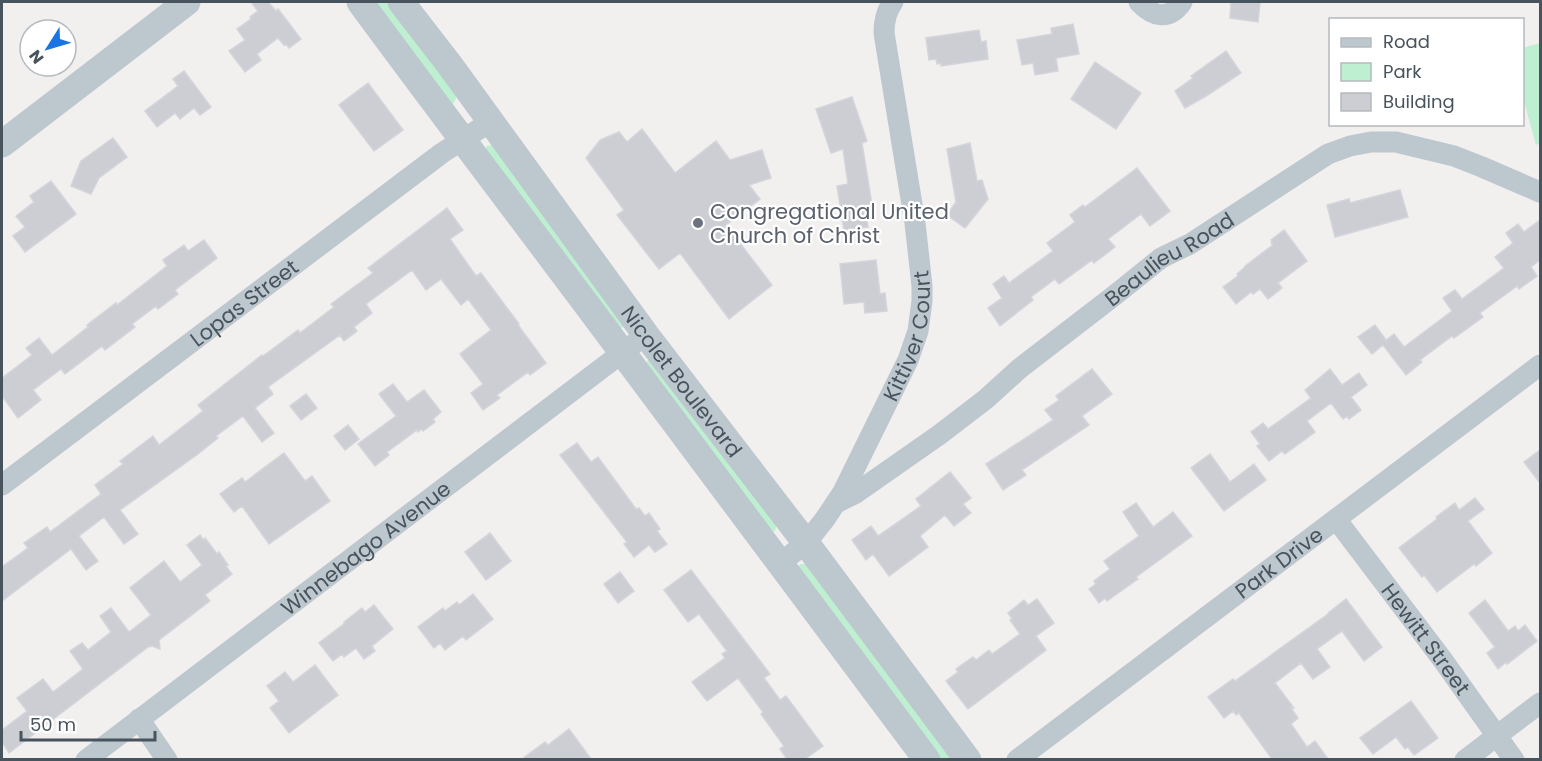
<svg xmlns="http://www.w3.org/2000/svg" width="1542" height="761" viewBox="0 0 1542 761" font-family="Poppins,sans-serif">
<rect width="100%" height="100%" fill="#f2efef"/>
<path fill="#beefd0" d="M371,2H388L457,95L454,103L451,104Z
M1540,43V143L1536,145L1523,98L1522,48Z
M491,145H495L625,325L622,328L618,329L485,150L487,146Z
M652,359L777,524L775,531L770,532L645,365L648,360Z
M800,564H805L954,759H937L797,569Z"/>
<path fill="#ccced4" stroke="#d3d5db" stroke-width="1.5" d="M251,2H268L276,11L278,9L301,39L289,48L286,44L284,45L278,38L257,54L261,60L245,72L229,51L245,40L237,29L251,19L250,17L258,11Z
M1231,2H1260L1258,22L1230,18Z
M1073,24L1079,54L1056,58L1058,71L1035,75L1033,63L1022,65L1017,40L1052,34L1051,28Z
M979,30L981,42L986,41L988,59L941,66V63L937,64L936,59L929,60L926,38Z
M1226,51L1241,73L1206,96L1185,108L1175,91L1193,78L1191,76Z
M1095,62L1141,93L1116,129L1071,99Z
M184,71L211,107L200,115L194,108L180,119L175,113L157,127L145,111L178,86L173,79Z
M368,83L403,130L374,151L339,105Z
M852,97L867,141L862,143L873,211L866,213L868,227L844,230L837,186L848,184L843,149L831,153L816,109Z
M642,129L675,173L716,141L730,160L762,150L771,178L749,185L760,199L726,225L772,285L729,319L680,253L659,269L617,215L624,210L586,158L600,140L619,132L627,142Z
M113,138L127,157L99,178L91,194L71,186L81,161Z
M970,143L977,181L982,180L988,199L965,228L947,215L956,202L947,149Z
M1137,168L1170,211L1150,226L1141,214L1108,239L1115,247L1094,263L1092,260L1059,284L1055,279L1031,297L1033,300L1000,326L988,308L1002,298L993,284L1004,276L1009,283L1053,251L1047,243L1075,222L1070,215L1083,205L1085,207Z
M51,181L76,214L25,252L13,236L25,227L16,216L34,202L30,196Z
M1400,190L1408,217L1335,237L1327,205L1349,199L1350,203Z
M447,208L463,230L450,239L476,276L481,273L519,324L518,325L546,363L530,375L528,372L497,395L500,398L483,410L471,393L483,384L460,354L491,330L468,299L461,305L441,279L426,290L412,270L366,304L372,313L354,327L357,331L344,341L340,335L268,387L273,394L255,408L274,433L262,442L243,416L216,436L218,438L198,454L120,510L138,534L124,544L104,517L79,536L98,561L86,570L71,549L2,601V567L28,548L24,543L47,527L50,532L101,494L95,485L123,464L120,461L153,436L159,445L203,411L198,405L262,355L263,356L298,330L300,333L334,307L331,304L373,273L368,268Z
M1540,220V260L1531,267L1537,276L1519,289L1517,286L1480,313L1483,317L1454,338L1452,336L1420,360L1422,362L1406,375L1383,345L1372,354L1358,337L1375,325L1386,340L1394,334L1404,347L1452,311L1443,298L1455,290L1462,299L1504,268L1495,257L1513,243L1506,233L1518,224L1524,232Z
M1284,230L1307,261L1278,283L1282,288L1268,299L1260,289L1253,294L1251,292L1236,304L1223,287L1238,276L1237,274L1245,267V266L1273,245L1271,243L1272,242L1271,240Z
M204,240L217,258L175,290L178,294L158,309L156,306L132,324L135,327L105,350L102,346L65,374L61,369L33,390L41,400L18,418L2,396V378L32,355L26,348L39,338L52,355L88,327L87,325L116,303L117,305L167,266L163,260L184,245L188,251Z
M876,260L880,294L885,293L887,311L865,313L864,302L844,304L840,264Z
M1092,369L1112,394L1082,416L1089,425L1022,470L1026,475L1003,490L986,464L1053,420L1045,410L1059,400L1056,396Z
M1330,369L1342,385L1359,373L1367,385L1351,397L1361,410L1349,419L1347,416L1343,419L1331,403L1307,421L1315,432L1285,454L1282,451L1269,461L1257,446L1260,444L1251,432L1263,423L1268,429L1311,398L1305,390Z
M393,384L407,402L424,390L441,412L433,419L435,422L423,431L421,429L418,432L417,430L387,452L389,455L375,466L358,444L396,416L379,394Z
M306,394L317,408L301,420L290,406Z
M348,425L359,439L345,450L334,436Z
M577,443L591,462L598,457L636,509L639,508L645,516L649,513L660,529L657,531L667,544L655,552L649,545L634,557L624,544L627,542L560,455Z
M1540,450V483L1524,462Z
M284,453L305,481L312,476L330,501L269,544L242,506L234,512L220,494L242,478L245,482Z
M1210,454L1230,482L1254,464L1266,480L1224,511L1191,468Z
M950,472L971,498L963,504L971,513L954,526L945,515L920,536L928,547L889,576L873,554L866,560L852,540L871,526L878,536L921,506L916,499Z
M1475,498L1484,509L1468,521L1492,553L1476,566L1474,564L1437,592L1424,575L1422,577L1399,548L1437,519L1436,517L1455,503L1459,510Z
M1136,503L1153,527L1173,512L1192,536L1136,577L1138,579L1107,601L1105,598L1099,603L1089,589L1096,584L1094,581L1110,569L1104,561L1139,536L1123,512Z
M490,533L511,561L486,580L465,552Z
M200,535L203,540L205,538L217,554L219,552L228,565L226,566L232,574L205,595L210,601L159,640L160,649L152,646L148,647L9,753L2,742V730L27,711L17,698L43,679L53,692L83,669L70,651L82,643L88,650L111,632L100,616L111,608L129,632L151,615L130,588L164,561L180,582L202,565L187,545Z
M691,570L770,674L764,678L780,700L786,696L823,746L805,759H787L780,749L784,746L761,714L763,712L738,678L707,701L692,682L725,658L722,654L727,651L699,614L688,622L664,590Z
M620,572L634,591L618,603L604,584Z
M473,594L493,619L466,640L463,636L445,650L440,643L434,648L418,627L443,608L445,611L457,602L459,605Z
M1037,599L1054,623L1036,636L1046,650L968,709L946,681L958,672L956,669L973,657L976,660L989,650L992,654L1020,634L1010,620L1012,619L1008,613L1024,600L1028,605Z
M1346,599L1382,647L1364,661L1342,631L1317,649L1330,667L1313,679L1301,663L1275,683L1294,708H1291L1298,718L1291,724L1307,747L1315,741L1328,759H1272L1239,713L1236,715L1233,711L1224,718L1208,697L1233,679L1235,681L1328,614V613Z
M1485,600L1508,631L1515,626L1518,631L1525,625L1537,641L1507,664L1506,662L1498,669L1487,653L1495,647L1469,613Z
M374,605L393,629L372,646L375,651L364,659L356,648L344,657L342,654L333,661L319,643L345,623L344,622L362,608L365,612Z
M315,665L338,695L289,733L270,708L279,701L267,686L285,672L293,682Z
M1411,701L1438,738L1414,755L1408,747L1405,749L1396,737L1373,754L1360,738Z
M569,729L591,759H522L545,742L548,745Z"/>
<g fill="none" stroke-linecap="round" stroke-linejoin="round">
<g stroke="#bdc7ce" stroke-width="21">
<path d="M1139,2C1153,17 1169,21 1182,2"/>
<path id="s1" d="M2,485L442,153L490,122"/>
<path id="s2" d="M836,503L856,493L939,435L986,399L1019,369L1115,295L1161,258L1190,244L1328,154L1350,146L1371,142H1396L1454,156L1482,167L1540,192"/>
<path id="s3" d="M1336,519L1442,659L1514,760"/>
<path id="s4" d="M779,564L806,543L825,519L843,492L908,360L918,331L922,301V286L915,223L884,33C884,22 886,11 893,2"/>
<path d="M139,719L167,760"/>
<path id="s5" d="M86,760L635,343"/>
<path id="s6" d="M1017,760L1540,365"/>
<path d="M1465,760L1540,703"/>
</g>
<g stroke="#bdc7ce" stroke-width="27">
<path d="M360,2C446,119 535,235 622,352C724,487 825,624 927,760"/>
<path id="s7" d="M401,2L449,64L646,335L806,543L968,760"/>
<path d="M2,144L187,2"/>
</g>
</g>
<circle fill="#6b7280" stroke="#fff" stroke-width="2" cx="698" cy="223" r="6"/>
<g text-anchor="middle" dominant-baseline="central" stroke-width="4.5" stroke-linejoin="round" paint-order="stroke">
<g font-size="21" fill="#5b616d" stroke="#fff" text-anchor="start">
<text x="710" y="211">Congregational United<tspan x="710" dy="24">Church of Christ</tspan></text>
</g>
<g font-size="21" fill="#47535d" stroke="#fff">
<text stroke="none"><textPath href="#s2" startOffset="414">Beaulieu Road</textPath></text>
<text stroke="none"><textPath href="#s1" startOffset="303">Lopas Street</textPath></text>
<text stroke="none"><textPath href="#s4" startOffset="268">Kittiver Court</textPath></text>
<text stroke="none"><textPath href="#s7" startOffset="472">Nicolet Boulevard</textPath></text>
<text stroke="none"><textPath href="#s5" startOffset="351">Winnebago Avenue</textPath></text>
<text stroke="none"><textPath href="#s6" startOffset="328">Park Drive</textPath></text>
<text stroke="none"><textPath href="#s3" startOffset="150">Hewitt Street</textPath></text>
</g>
</g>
<rect width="1542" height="761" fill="none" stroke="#47535d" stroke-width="6"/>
<rect x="1329" y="18" width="195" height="108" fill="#ffffff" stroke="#b5babe" stroke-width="1.5"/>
<rect x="1341" y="38" width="30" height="9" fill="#bdc7ce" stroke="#b5babe" stroke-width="1.5"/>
<text x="1383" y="48" font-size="18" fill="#47535d">Road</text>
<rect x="1341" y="63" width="30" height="18" fill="#beefd0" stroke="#b5babe" stroke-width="1.5"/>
<text x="1383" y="78" font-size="18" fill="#47535d">Park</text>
<rect x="1341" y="93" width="30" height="18" fill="#ccced4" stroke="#b5babe" stroke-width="1.5"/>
<text x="1383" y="108" font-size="18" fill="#47535d">Building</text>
<g transform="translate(48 48) rotate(233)"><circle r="28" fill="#ffffff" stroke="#b5babe" stroke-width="1.5"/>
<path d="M0-4.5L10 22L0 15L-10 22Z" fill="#1a74e1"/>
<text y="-9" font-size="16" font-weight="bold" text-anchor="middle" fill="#47535d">N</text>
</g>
<path d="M21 731v9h134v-9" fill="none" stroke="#47535d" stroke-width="3"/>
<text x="30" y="731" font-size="18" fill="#47535d" stroke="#ffffff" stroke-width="4.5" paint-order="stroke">50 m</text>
</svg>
